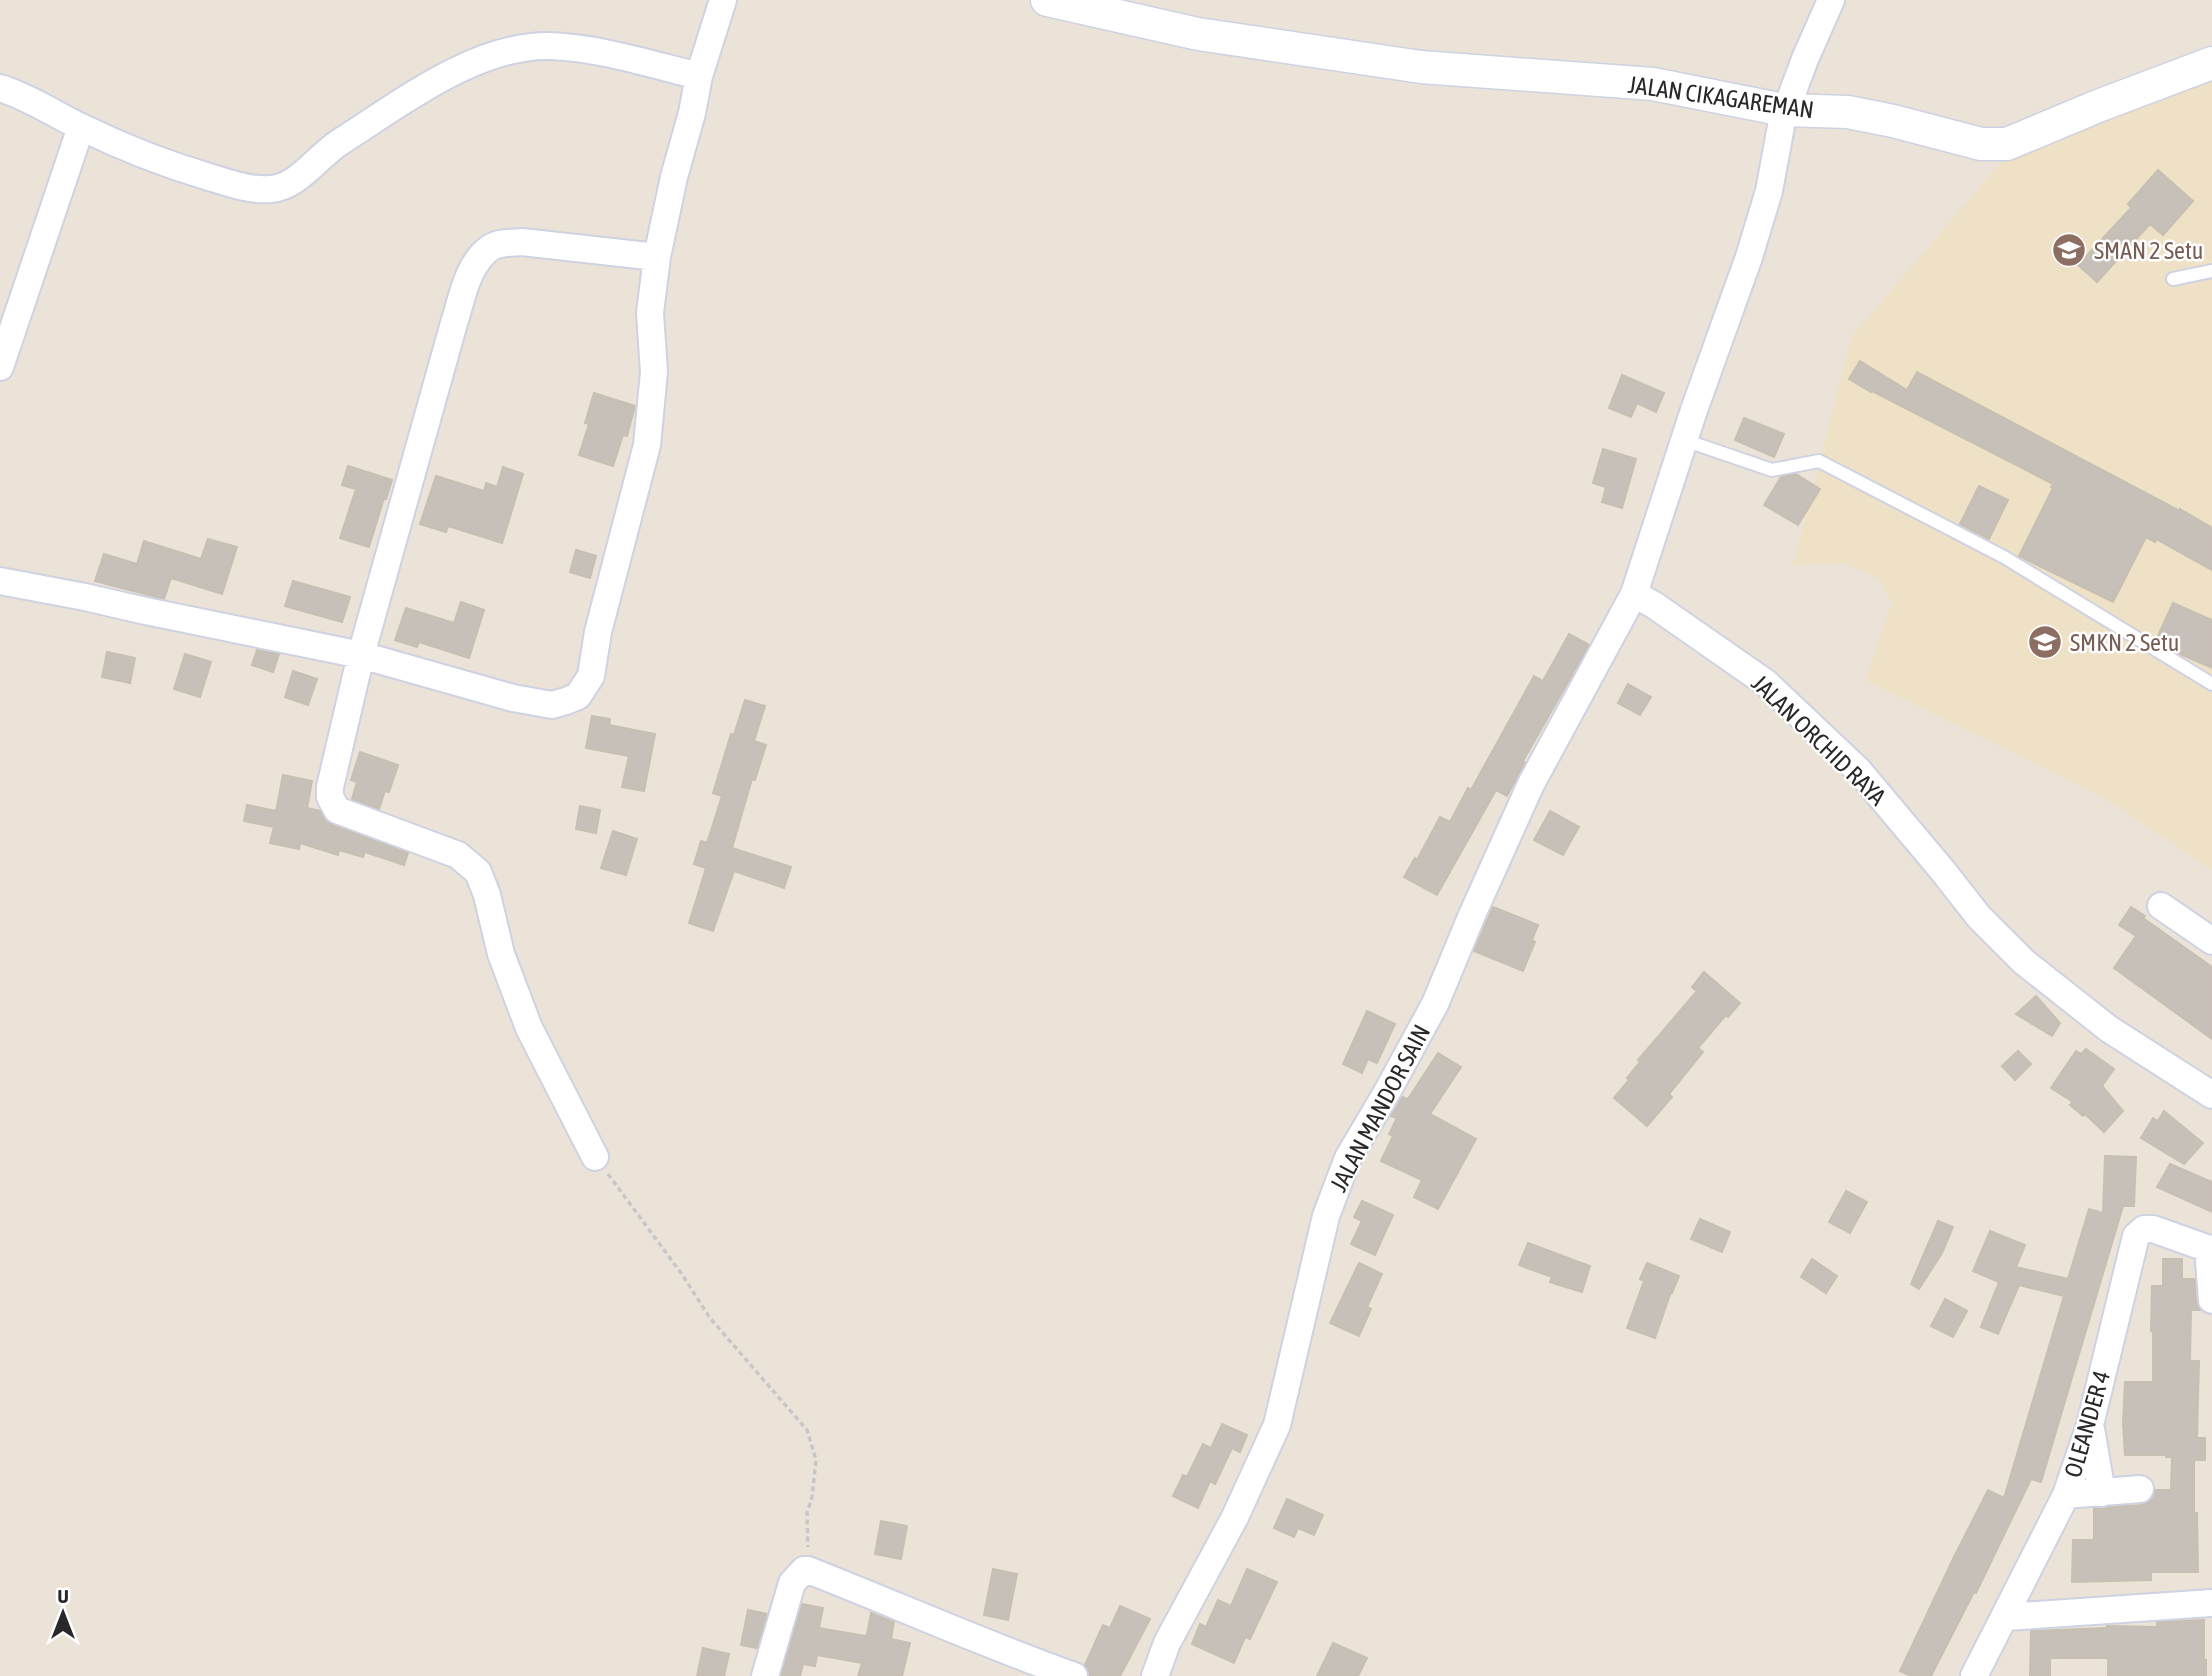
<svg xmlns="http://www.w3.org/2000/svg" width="2212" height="1676" viewBox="0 0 2212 1676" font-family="'Asap Condensed',sans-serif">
<rect width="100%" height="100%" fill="#ebe3d8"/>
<path fill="#eee1c6" d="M2212,71V870L2104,798L1865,680L1892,603L1879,579L1845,563L1793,565L1852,336L1999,164Z"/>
<path fill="#c6c0b8" stroke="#c6bfb2" stroke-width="2" d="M2158,170L2193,201L2163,235L2150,224L2097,282L2078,265L2131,208L2128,204Z
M1860,361L1907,390L1917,372L2180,511V509L2212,528V570L2156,539L2155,542L2146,537L2113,602L2019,556L2053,488L2051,487L2053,484L1872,391L1871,392L1849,379Z
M1622,375L1664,393L1656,412L1637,403L1631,417L1609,408Z
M594,393L635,406L627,436L623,435L613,466L579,455L589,424L585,423Z
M1744,418L1784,434L1774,457L1735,440Z
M1603,449L1636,459L1622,508L1602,502L1606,487L1593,483Z
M348,466L392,480L386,499L384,498L369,547L340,538L356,489L342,485Z
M503,467L523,474L502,543L448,526L446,532L420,524L436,476L484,491L486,483L497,487Z
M1796,474L1820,489L1798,525L1764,505L1781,477Z
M1979,486L2008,500L1989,539L1960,524Z
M208,539L237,547L222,594L171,578L164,599L95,581L104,554L137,564L144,541L201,559Z
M576,550L596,556L590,578L570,572Z
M293,581L350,597L342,622L285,606Z
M461,602L484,610L469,658L419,642L417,647L395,640L406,608L454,623Z
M2173,603L2212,620V668L2180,654L2156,640Z
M1569,634L1589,645L1523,761L1525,762L1507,796L1496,790L1437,895L1404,877L1415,858L1417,860L1440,817L1450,822L1468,788L1471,790L1534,676L1543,681Z
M257,650L279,654L273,672L252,665Z
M107,652L135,658L130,683L102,677Z
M185,654L211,662L200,697L174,689Z
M293,671L317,679L308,705L285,697Z
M1628,684L1651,697L1640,715L1618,703Z
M745,700L765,706L754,741L766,745L755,780L752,779L732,848L791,867L784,888L734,871L713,931L689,923L706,868L694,864L701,841L707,843L722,796L713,793L731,734L734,735Z
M592,716L610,719L609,725L655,734L644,791L622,787L629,756L586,748Z
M360,752L398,765L389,792L385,791L379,809L352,799L357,782L351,780Z
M283,775L312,781L307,808L320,811L324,818L332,825L408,853L404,865L365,852L363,857L339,850L338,855L300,843L299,849L270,843L274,827L244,821L247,805L276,811Z
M580,806L600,810L596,833L576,829Z
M1550,811L1579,827L1563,855L1534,840Z
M613,831L637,839L626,875L601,868Z
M1493,907L1538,925L1532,940L1535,942L1523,971L1474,951Z
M2131,907L2145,916L2143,918L2212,967V1039L2114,968L2136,936L2119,925Z
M1704,972L1740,1003L1728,1017L1726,1015L1698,1048L1703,1052L1669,1094L1672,1097L1647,1126L1614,1098L1629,1080L1627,1078L1640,1062L1638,1060L1697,991L1692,987Z
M2036,996L2060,1023L2052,1036L2016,1014Z
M1367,1011L1395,1024L1377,1063L1368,1059L1362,1073L1343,1064Z
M2086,1049L2114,1069L2102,1086L2123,1111L2104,1132L2085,1114L2083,1116L2070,1105L2073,1102L2051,1088L2076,1051L2081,1054Z
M2018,1051L2031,1064L2015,1080L2002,1066Z
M1438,1053L1461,1067L1430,1114L1476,1139L1438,1209L1414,1197L1422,1180L1381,1161L1393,1136L1389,1134L1397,1118L1391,1116L1402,1097L1408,1099Z
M2164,1111L2203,1143L2184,1164L2141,1138L2153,1118L2158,1121Z
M2105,1156L2136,1157L2134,1206H2123L2041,1482L2031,1479L1976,1593L1974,1592L1931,1676H1911L1900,1671L1954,1557L1988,1490L2004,1498L2064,1296L2019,1285L1998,1334L1981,1327L1999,1282L1973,1271L1990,1231L2025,1245L2016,1267L2068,1279L2089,1209L2103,1213Z
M2170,1164L2212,1182V1212L2157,1187Z
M1846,1191L1867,1202L1850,1233L1829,1222Z
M1362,1201L1393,1215L1375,1255L1351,1244L1362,1221L1354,1217Z
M1700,1219L1730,1232L1722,1252L1691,1239Z
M1938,1221L1953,1227L1942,1253L1919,1289L1911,1284Z
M1528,1243L1590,1266L1582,1292L1550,1282L1552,1277L1519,1265Z
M1812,1259L1837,1276L1826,1293L1801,1277Z
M2163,1259H2182V1279H2195L2196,1301L2200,1310H2191L2190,1361H2199L2197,1438H2205V1460H2194V1513H2197L2198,1572H2151V1580L2072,1582L2073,1540H2094V1508L2142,1505L2149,1502L2155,1490H2171L2172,1457H2166V1455H2125L2123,1424L2125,1382H2153V1331H2151L2152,1286H2163Z
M1359,1263L1382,1274L1367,1307L1371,1309L1359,1336L1330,1323Z
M1647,1263L1679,1276L1672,1293L1671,1292L1655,1338L1627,1328L1644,1281L1640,1279Z
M1945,1299L1967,1311L1953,1337L1931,1326Z
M1222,1424L1247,1435L1240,1452L1232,1448L1215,1484L1210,1481L1198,1508L1173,1496L1183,1475L1187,1477L1203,1444L1211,1448Z
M1287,1499L1323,1515L1314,1535L1298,1528L1294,1537L1274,1528Z
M881,1521L907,1526L901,1559L875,1554Z
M993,1569L1017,1574L1008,1620L984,1615Z
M1247,1569L1277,1582L1250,1639L1245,1637L1234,1663L1192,1644L1200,1624L1206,1627L1218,1600L1231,1606Z
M802,1604L823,1608L819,1628L865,1636L867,1635L871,1613L894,1622L891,1639L910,1643L902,1676H858L862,1663L817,1655L815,1666L803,1664L800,1676H781Z
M1120,1606L1150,1619L1120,1676H1089L1085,1665L1103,1625L1110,1628Z
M748,1610L767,1614L757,1648L741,1645Z
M2204,1620V1660H2206V1676H2108V1658H2052L2050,1659V1676H2030L2031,1631L2107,1628V1626L2157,1627V1622Z
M1333,1643L1367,1658L1358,1676H1317Z
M703,1648L729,1654L724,1676H697Z"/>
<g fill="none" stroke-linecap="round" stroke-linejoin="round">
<g stroke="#ced2e2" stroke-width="16">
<path id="service" d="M2173,279L2212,271
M1684,440L1772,470L1819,461L2004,557L2212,684"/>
</g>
<g stroke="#ced2e2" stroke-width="30">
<path id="minor" d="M0,88C29,97 54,114 81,127C122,147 165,164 209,177C229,183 250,191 271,189C298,187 318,156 340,142C400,104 475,45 549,46C597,47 653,65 699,76L723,0
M1784,110L1769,191L1749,257L1694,410L1634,594L1654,605L1766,683L1859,771L1943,871L1979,917L2024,962L2109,1029L2212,1095
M1786,110L1805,59L1831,0
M0,367L81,127
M0,581L85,597L141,610L361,655L513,698L552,705L566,701L578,696L591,676L598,632L647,445L654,372L650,313L657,257
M2161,906L2212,941
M595,1157L529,1028L501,954L487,895L478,872L458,855L337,810L330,797V787L361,655L454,323C462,299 467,264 490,248C499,242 512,243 522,242L657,257L674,177L692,113L699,76
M2208,1248L2212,1300
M2091,1429L2102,1493
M2066,1495L2140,1489
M2006,1617L2212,1603
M765,1676L792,1583L804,1570H808C897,1605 984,1644 1074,1676
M1155,1676L1167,1643L1235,1517L1277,1425L1326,1216L1348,1158L1387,1092L1435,1004L1472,915L1531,784L1634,594
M1974,1676L2066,1495L2090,1425L2136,1236L2144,1229H2153L2212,1250"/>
</g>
<g stroke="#ced2e2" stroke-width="35">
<path id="tertiary" d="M1047,0L1198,34L1421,67L1653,84L1784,110L1848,112L1893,121L1981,144H2007L2098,106L2212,63"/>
</g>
<path stroke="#c7c7c7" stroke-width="3.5" stroke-dasharray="5 3.5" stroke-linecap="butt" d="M608,1174L681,1273L710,1318L807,1430L816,1460L812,1497L807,1513L808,1547"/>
<use href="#service" stroke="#fff" stroke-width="12"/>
<use href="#minor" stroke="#fff" stroke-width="26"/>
<use href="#tertiary" stroke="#fff" stroke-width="32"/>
</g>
<defs>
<g id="school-disc" transform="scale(1.75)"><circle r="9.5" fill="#8d6e63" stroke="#fff"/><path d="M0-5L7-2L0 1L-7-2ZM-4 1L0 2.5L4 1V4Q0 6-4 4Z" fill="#fff"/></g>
</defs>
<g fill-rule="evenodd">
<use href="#school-disc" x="2069" y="250"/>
<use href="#school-disc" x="2045" y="642"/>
</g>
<g text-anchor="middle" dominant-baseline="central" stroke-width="5" stroke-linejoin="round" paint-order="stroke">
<g font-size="24" fill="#282828" stroke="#fff">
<text transform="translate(1721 97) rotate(8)">JALAN CIKAGAREMAN</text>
<text transform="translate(1819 740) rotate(44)">JALAN ORCHID RAYA</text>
<text transform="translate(1380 1108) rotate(-62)">JALAN MANDOR SAIN</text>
<text transform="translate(2087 1424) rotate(-74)">OLEANDER 4</text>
</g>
<g font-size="24" fill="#785e54" stroke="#fff" text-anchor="start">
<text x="2094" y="250">SMAN 2 Setu</text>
<text x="2070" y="642">SMKN 2 Setu</text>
</g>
</g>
<g transform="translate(63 1613)" stroke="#ffffff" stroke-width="5" paint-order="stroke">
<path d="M0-5L12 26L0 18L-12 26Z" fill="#282828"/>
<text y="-10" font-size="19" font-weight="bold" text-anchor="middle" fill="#282828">U</text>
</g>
</svg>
